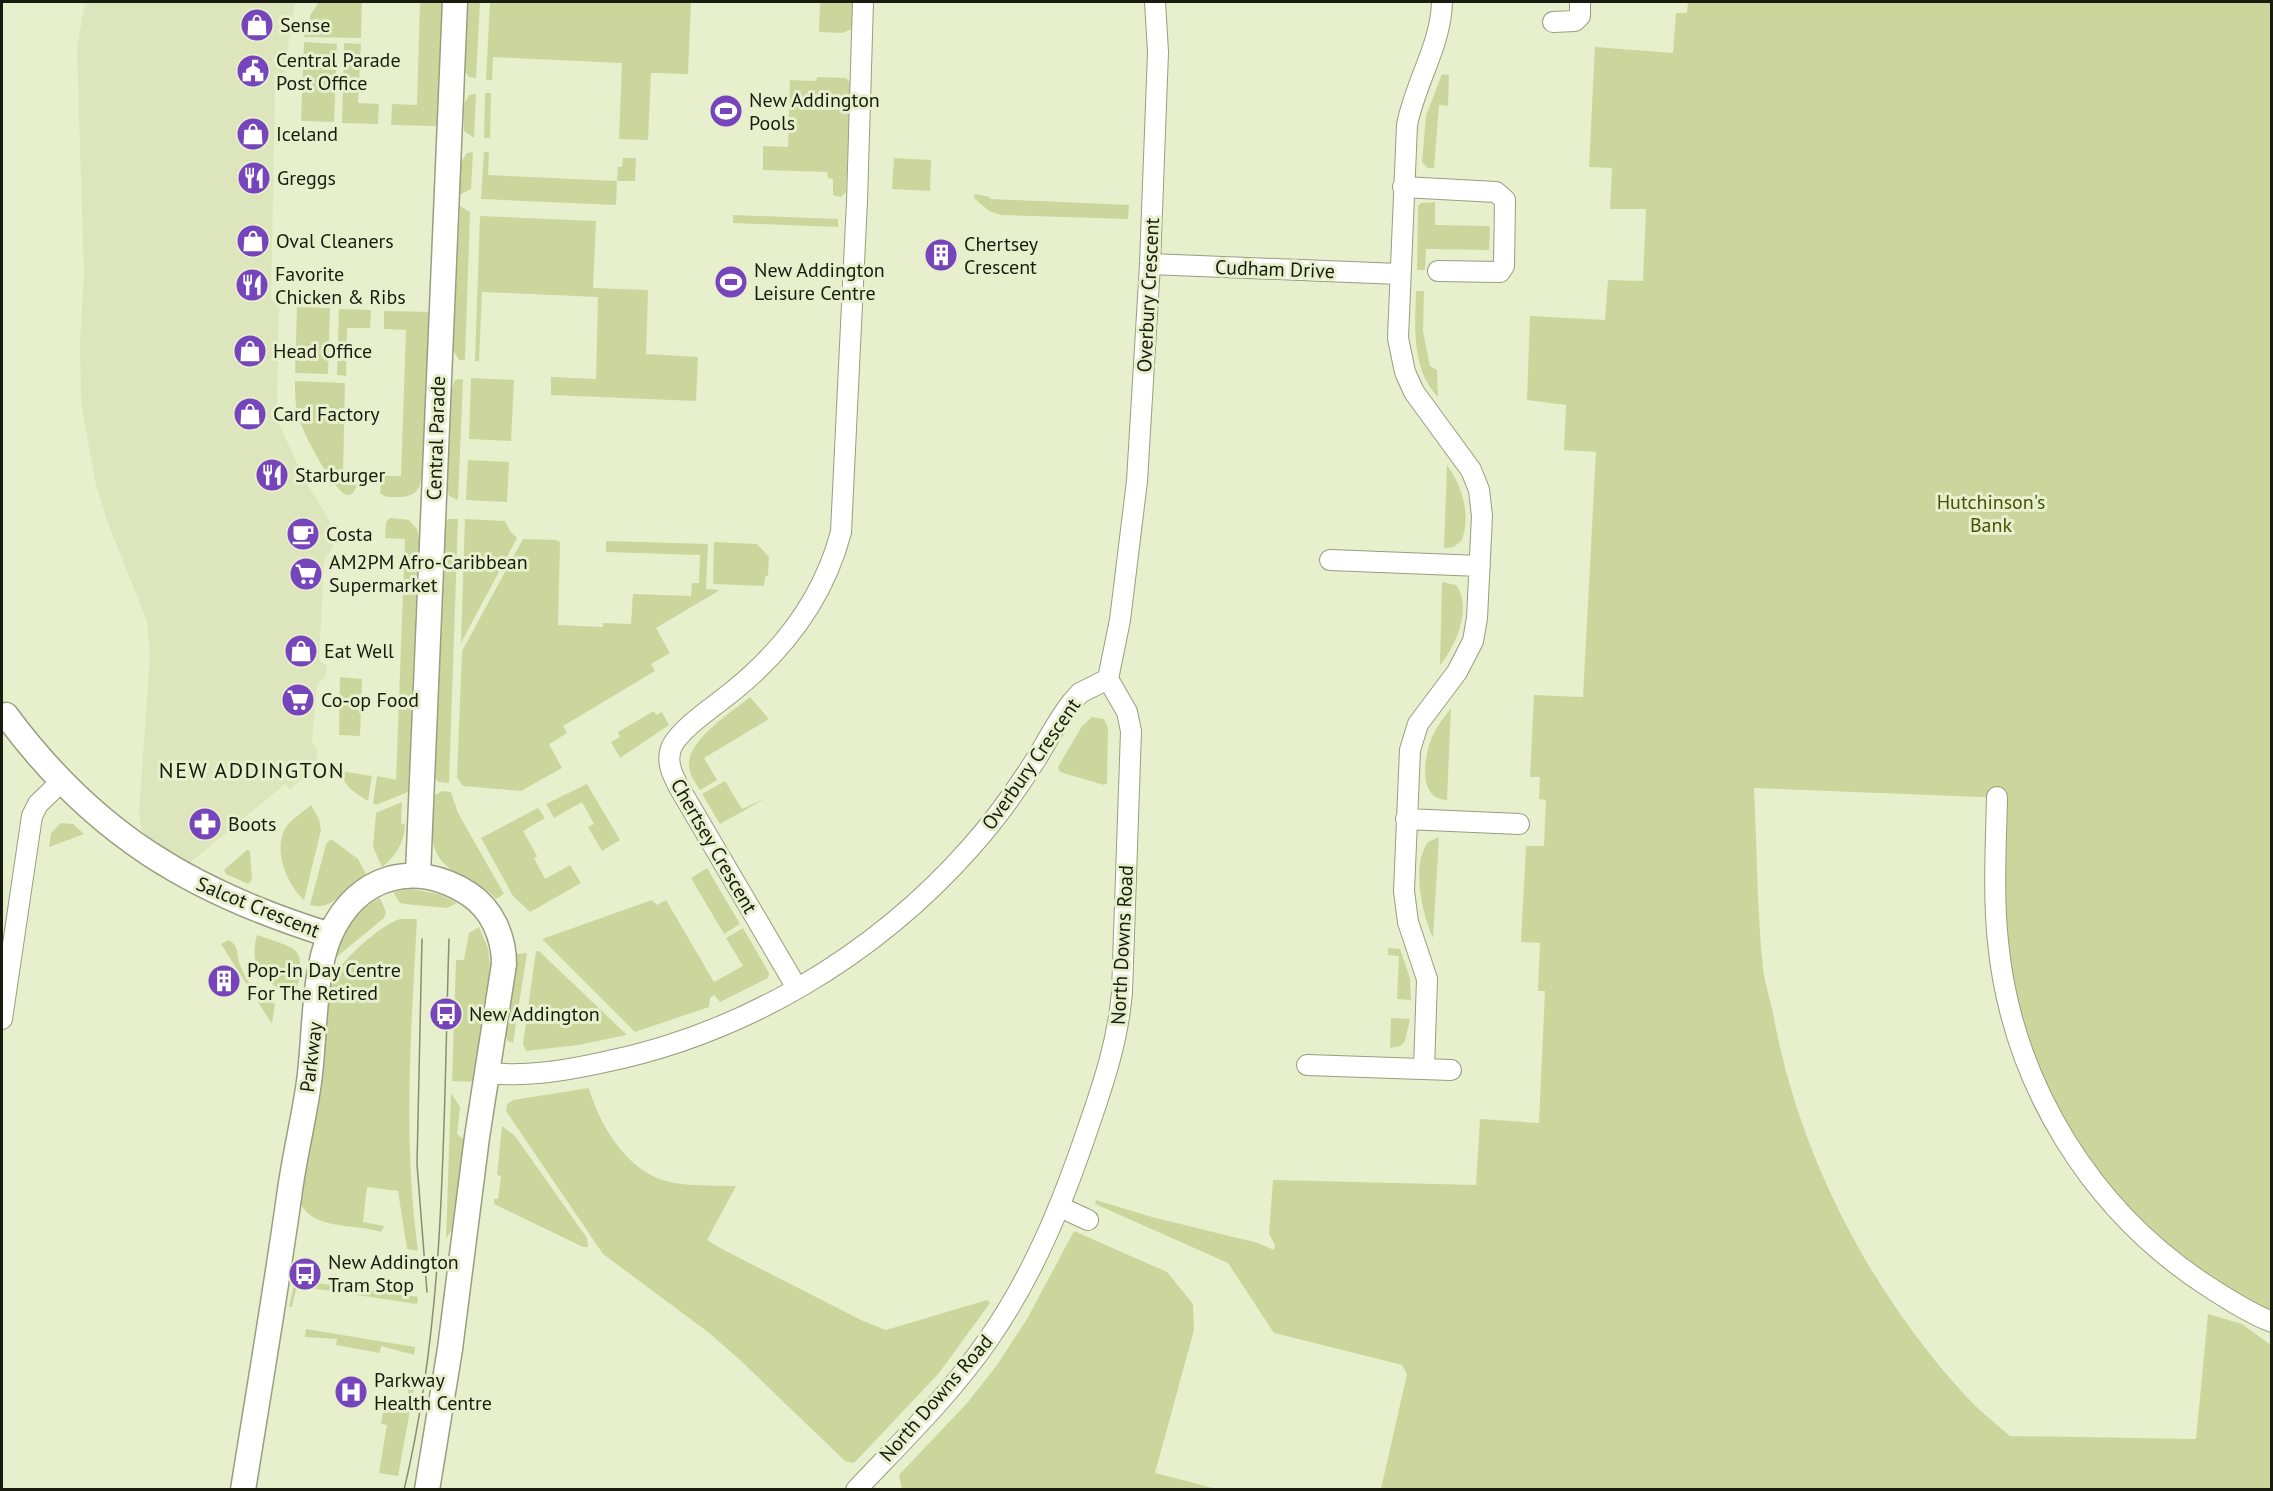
<svg xmlns="http://www.w3.org/2000/svg" width="2273" height="1491" viewBox="0 0 2273 1491" font-family="'PT Sans',sans-serif">
<rect width="100%" height="100%" fill="#e8efcc"/>
<path fill="#dce5bb" d="M85,2H295L283,80L275,89L271,300H279L277,404L280,426L305,481L329,519L333,537V547L324,561L319,659L327,667L326,677L317,684L312,742L318,751L315,765L308,774L290,789L285,784L191,862L183,861L152,842L141,829L139,814L150,655L147,621L108,523L95,481L81,401L80,340L84,277L77,48Z"/>
<path fill="#ccd69c" d="M319,2H362L361,38L304,37L311,14Z
M420,2H442L437,126L391,125L392,104L417,105Z
M467,2H480L476,78L469,77L464,69Z
M490,2H691L688,74L651,73L648,140L619,139L622,63L493,57L492,80H486Z
M820,2H853L852,29L842,33L819,32Z
M1688,2H2271V1318L2203,1276L2126,1210L2063,1121L2032,1054L2008,964L2004,901L2006,798L1754,788C1757,848 1757,909 1763,969C1765,984 1770,998 1773,1013C1798,1153 1868,1288 1963,1393C1977,1409 1994,1422 2010,1436L2196,1439L2208,1314L2242,1324L2271,1345V1489H1381L1407,1374L1402,1365L1274,1333L1228,1263L1095,1204L1096,1200L1152,1217L1258,1243L1274,1250L1275,1245L1269,1234L1273,1180L1476,1185L1480,1119L1539,1123L1545,991H1538L1540,943L1521,942L1526,846H1544L1546,800L1539,799L1540,777H1530L1534,695L1583,697L1596,452L1564,450L1566,405L1527,400L1530,316L1605,320L1608,280L1643,281L1646,209H1610L1612,168L1589,167L1595,47L1673,53L1676,13H1687Z
M304,42L337,44L334,122L301,121Z
M344,43L361,44L358,103L379,104L378,124L342,123Z
M1442,74L1449,75L1448,106L1439,105L1434,168H1428L1422,162L1426,116Z
M817,77L846,78L851,83L846,192L841,197L833,195V179L828,178L827,172L763,170V146L788,147L790,80L816,81Z
M485,93H491L490,138H484Z
M476,94L474,138L464,131V104L469,95Z
M473,152L471,189L459,195L461,162L467,153Z
M484,152H489L488,175L617,181L618,167H622L623,158H636L635,181H617L616,205L481,199Z
M894,158L931,160L930,191L892,189Z
M975,194L990,197V199L1129,205L1128,219L1001,215L989,211L974,198Z
M1435,202V225L1490,226L1489,250L1426,249L1425,270H1417L1418,206L1421,203Z
M460,206L470,212L465,360H459L453,350Z
M733,215L838,219V227L733,223Z
M480,216L596,221L593,288L648,290L646,354L698,357L696,401L551,395V377L596,379L598,297L482,292L479,361H475Z
M1416,291H1424L1423,331L1430,366L1437,370L1438,397C1411,368 1415,327 1416,291Z
M297,307L330,308L328,374L295,373Z
M339,309L371,310L370,328H347L346,376L337,375Z
M384,311L430,312L422,476C419,495 411,497 394,497C388,497 384,497 380,493L382,476H401L406,330L384,329Z
M471,378L514,380L511,441L469,439Z
M463,379L458,500L449,496L447,488L452,388L455,380Z
M295,381L345,383L343,475L355,480L357,486L352,494L346,495C331,486 305,437 299,419C295,407 295,394 295,381Z
M468,460L509,462L507,502L466,500Z
M1447,465C1462,486 1471,513 1462,540L1454,547L1444,548Z
M390,518L409,520L417,529L419,537L408,792L376,805L373,803L377,776L396,780L405,539L385,538L386,522Z
M448,519H458L449,783L439,782L435,778L444,525Z
M465,519L505,521L510,531L517,538L461,643Z
M523,539L556,540L560,542L558,625L603,627V623L631,624L633,594L691,596L692,583H699L700,555L606,552V541L708,544L706,589L720,590L656,628L670,653L651,664L655,671L563,726L567,733L549,744L562,768L521,791L463,786L457,778L462,651Z
M714,542L757,544L769,557L768,575L765,577L764,586L713,584Z
M1442,582L1456,585C1473,607 1455,648 1440,665Z
M340,677L362,679L360,736L339,735Z
M750,697L769,719L704,758L717,780L700,790C695,782 689,774 689,765C688,739 732,712 750,697Z
M1451,708L1447,800C1417,799 1424,757 1432,737C1437,726 1444,717 1451,708Z
M654,711L656,715L662,712L669,725L620,758L611,742L620,737L618,732Z
M1092,717L1104,719L1108,728L1107,783L1104,785L1060,772L1058,767L1082,726Z
M340,771L372,776L368,801C356,794 343,785 340,771Z
M725,781L742,809L766,798L720,824L702,794Z
M587,784L620,840L602,851L588,827L594,824L582,802L554,818L546,804Z
M442,791L451,792L458,813L504,894L496,899C488,889 476,884 465,878C423,856 433,836 435,795Z
M402,802L401,823L405,825C404,843 396,856 382,867L373,847L376,813Z
M311,805L319,819L321,830L304,900C287,885 272,849 286,827C292,819 303,812 311,805Z
M538,808L545,818L523,831L537,856L534,858L545,879L570,865L581,883L530,912L513,896L481,838Z
M61,823L73,824L84,834L49,847L51,833Z
M1439,837L1433,938C1422,914 1411,865 1428,842Z
M331,839L358,859L366,874C347,885 334,912 310,905L326,844Z
M247,850L250,851L252,880L248,884L226,874L224,870Z
M707,868L740,924L724,934L691,878Z
M411,889L439,894L457,903L447,908L405,904L400,903L393,892Z
M380,898L386,912L384,918L333,960C339,935 357,909 380,898Z
M652,900L657,905L666,900L714,982L743,966L726,938L743,928L769,973L768,978L720,1002L714,995L710,998L709,1007L635,1032L542,939Z
M400,919H417C411,1030 403,1141 418,1251L407,1249L398,1191L367,1187L363,1222L384,1226L381,1232C354,1223 312,1231 299,1201C307,1156 317,1110 322,1065C325,1041 322,1004 330,983C337,964 381,924 400,919Z
M479,927L488,948L490,966L475,1082L452,1081L456,960H464L469,933Z
M257,935C303,951 305,946 296,995C264,984 248,970 257,935Z
M229,940C240,947 236,954 240,965C246,982 258,996 275,1004L272,1024L221,944Z
M1388,948L1400,949L1410,978L1411,1000L1397,999L1399,956L1388,955Z
M536,951H539L627,1035L578,1045L526,1051L523,1044Z
M527,953L513,1043L508,1041L505,1035L516,954Z
M1391,1018L1410,1019L1405,1041L1400,1046L1390,1048Z
M589,1088C599,1124 625,1167 662,1180C685,1187 712,1185 736,1186L707,1240L722,1249L861,1320L886,1330L987,1300L990,1303L939,1373L857,1460L853,1463L845,1461L739,1359L708,1332L603,1254L506,1111L507,1104L513,1100Z
M451,1093L460,1107L457,1134L466,1141L455,1224L446,1239Z
M502,1126L515,1136L587,1238L588,1247H583L494,1204V1199H498L501,1176L497,1175Z
M1074,1231L1167,1272L1193,1304L1194,1330L1155,1473L1217,1489H902L899,1475L968,1402L997,1365L1027,1319Z
M295,1280L418,1297L417,1304L297,1286L292,1307H289Z
M306,1329L415,1347L414,1355L381,1346L380,1353L336,1345L337,1339L305,1337Z
M410,1381L415,1383L398,1476L379,1473L387,1425L381,1424L385,1399L406,1402Z"/>
<g fill="none" stroke-linecap="round" stroke-linejoin="round">
<g stroke="#989e7e" stroke-width="22">
<path id="minor" d="M1553,22L1575,21L1580,16V2
M1403,187L1496,192L1505,200L1504,266L1500,272L1438,271
M1150,264L1399,274
M1330,560L1480,566
M1997,797C1996,845 1993,894 1998,942C2012,1084 2092,1213 2212,1289C2231,1301 2251,1314 2272,1322
M1406,819L1519,824
M797,988L680,789C673,776 665,762 672,746C682,727 716,705 733,691C785,649 824,597 841,532L857,201L863,2
M2,1019L32,816L38,804L61,782
M1307,1065L1451,1070
M1424,1069L1427,979L1408,922L1404,891L1410,750L1418,724L1457,672L1473,641L1477,618L1482,516L1479,490L1471,470L1414,392L1405,372L1398,338L1407,125C1415,83 1441,45 1442,2
M488,1073C526,1077 563,1071 600,1063C742,1035 875,956 971,847C996,819 1018,788 1038,756C1049,738 1059,718 1072,702L1080,693L1108,679L1120,620L1137,481L1150,264L1158,52L1155,2
M1060,1207L1088,1220
M856,1490C901,1442 950,1395 988,1340C1033,1276 1063,1202 1088,1128C1104,1082 1118,1040 1122,992L1131,731L1127,712L1108,679"/>
</g>
<g stroke="#989e7e" stroke-width="27">
<path id="tertiary" d="M2,718L6,715C93,833 191,892 330,935
M418,874L455,2
M243,1490C259,1390 276,1290 290,1190C295,1154 304,1118 309,1082C315,1039 313,973 330,935C357,875 415,859 469,894C492,909 504,937 504,964L477,1137L450,1349L427,1490"/>
</g>
<use href="#minor" stroke="#fff" stroke-width="20"/>
<use href="#tertiary" stroke="#fff" stroke-width="24"/>
<path stroke="#888d75" stroke-width="1.5" d="M422,939L417,1164L427,1292
M404,1490C447,1310 443,1122 449,939"/>
</g>
<defs>
<g id="shop-disc" transform="scale(1.725)"><circle r="9.5" fill="#7645bc" stroke="#e8efcc"/><path d="M-5-2.5h2.3a2.7 3.5 0 0 1 5.4 0H5L5.5 6h-11ZM-1.5-2.5h3a1.5 2.3 0 0 0-3 0Z" fill="#fff"/></g>
<g id="civic-disc" transform="scale(1.725)"><circle r="9.5" fill="#7645bc" stroke="#e8efcc"/><path d="M-.6-6.5H3V-4.5H.6V-3L4-1V1h2V6H-6V1h2V-1L-.6-3ZM-1.2 2.5V6h2.4V2.5Z" fill="#fff"/></g>
<g id="stadium-disc" transform="scale(1.725)"><circle r="9.5" fill="#7645bc" stroke="#e8efcc"/><path d="M0-5a6.5 5 0 1 0 0 10a6.5 5 0 1 0 0-10ZM-3.5-1.8h7v3.6h-7Z" fill="#fff"/></g>
<g id="restaurant-disc" transform="scale(1.725)"><circle r="9.5" fill="#7645bc" stroke="#e8efcc"/><path d="M-5-6h1v4h1v-4h1v4h1v-4h1v5L-1.5 .5V6h-2V.5L-5-1ZM5-6V6H3V1.5H1.5Q1.5-4 5-6Z" fill="#fff"/></g>
<g id="building-disc" transform="scale(1.725)"><circle r="9.5" fill="#7645bc" stroke="#e8efcc"/><path d="M-4-6H4V6H1V3H-1V6H-4ZM-2.5-4.3h1.7v1.8h-1.7ZM.8-4.3h1.7v1.8H.8ZM-2.5-1h1.7V.8h-1.7ZM.8-1h1.7V.8H.8Z" fill="#fff"/></g>
<g id="cafe-disc" transform="scale(1.725)"><circle r="9.5" fill="#7645bc" stroke="#e8efcc"/><path d="M-5.5-4.5H6V0H3Q3 3.5 0 3.5H-2.5Q-5.5 3.5-5.5 0ZM3-3.2v2h1.7v-2ZM-6 4.5H4V6H-6Z" fill="#fff"/></g>
<g id="supermarket-disc" transform="scale(1.725)"><circle r="9.5" fill="#7645bc" stroke="#e8efcc"/><path d="M-6-5.5h2.5l.6 2H6L4.5 2H-2.5L-4.4-4H-6ZM-1.5 3.2a1.3 1.3 0 1 0 .1 0ZM3 3.2a1.3 1.3 0 1 0 .1 0Z" fill="#fff"/></g>
<g id="pharmacy-disc" transform="scale(1.725)"><circle r="9.5" fill="#7645bc" stroke="#e8efcc"/><path d="M-2-6h4v4h4v4h-4v4h-4v-4h-4v-4h4Z" fill="#fff"/></g>
<g id="bus-disc" transform="scale(1.725)"><circle r="9.5" fill="#7645bc" stroke="#e8efcc"/><path d="M-5-6H5V4H4V6H2V4H-2V6H-4V4H-5ZM-3.5-4V0h7V-4ZM-3.5 1.2v1.5H-2V1.2ZM2 1.2v1.5H3.5V1.2Z" fill="#fff"/></g>
<g id="hospital-disc" transform="scale(1.725)"><circle r="9.5" fill="#7645bc" stroke="#e8efcc"/><path d="M-5-5h3v3.5h4V-5h3V5h-3V1.5h-4V5h-3Z" fill="#fff"/></g>
</defs>
<g fill-rule="evenodd">
<use href="#shop-disc" x="257" y="25"/>
<use href="#civic-disc" x="253" y="71"/>
<use href="#stadium-disc" x="726" y="111"/>
<use href="#shop-disc" x="253" y="134"/>
<use href="#restaurant-disc" x="254" y="178"/>
<use href="#shop-disc" x="253" y="241"/>
<use href="#building-disc" x="941" y="255"/>
<use href="#stadium-disc" x="731" y="282"/>
<use href="#restaurant-disc" x="252" y="285"/>
<use href="#shop-disc" x="250" y="351"/>
<use href="#shop-disc" x="250" y="414"/>
<use href="#restaurant-disc" x="272" y="475"/>
<use href="#cafe-disc" x="303" y="534"/>
<use href="#supermarket-disc" x="306" y="574"/>
<use href="#shop-disc" x="301" y="651"/>
<use href="#supermarket-disc" x="298" y="700"/>
<use href="#pharmacy-disc" x="205" y="824"/>
<use href="#building-disc" x="224" y="981"/>
<use href="#bus-disc" x="446" y="1014"/>
<use href="#bus-disc" x="305" y="1274"/>
<use href="#hospital-disc" x="351" y="1392"/>
</g>
<g text-anchor="middle" dominant-baseline="central" stroke-width="6" stroke-linejoin="round" paint-order="stroke">
<g font-size="20" fill="#191b0f" stroke="#e8efcc" text-anchor="start">
<text x="280" y="25">Sense</text>
<text x="276" y="60">Central Parade<tspan x="276" dy="23">Post Office</tspan></text>
<text x="749" y="100">New Addington<tspan x="749" dy="23">Pools</tspan></text>
<text x="276" y="134">Iceland</text>
<text x="277" y="178">Greggs</text>
<text x="276" y="241">Oval Cleaners</text>
<text x="964" y="244">Chertsey<tspan x="964" dy="23">Crescent</tspan></text>
<text x="754" y="270">New Addington<tspan x="754" dy="23">Leisure Centre</tspan></text>
<text x="275" y="274">Favorite<tspan x="275" dy="23">Chicken &amp; Ribs</tspan></text>
<text x="273" y="351">Head Office</text>
<text x="273" y="414">Card Factory</text>
<text x="295" y="475">Starburger</text>
<text x="326" y="534">Costa</text>
<text x="329" y="562">AM2PM Afro-Caribbean<tspan x="329" dy="23">Supermarket</tspan></text>
<text x="324" y="651">Eat Well</text>
<text x="321" y="700">Co-op Food</text>
<text x="228" y="824">Boots</text>
<text x="247" y="970">Pop-In Day Centre<tspan x="247" dy="23">For The Retired</tspan></text>
<text x="469" y="1014">New Addington</text>
<text x="328" y="1262">New Addington<tspan x="328" dy="23">Tram Stop</tspan></text>
<text x="374" y="1380">Parkway<tspan x="374" dy="23">Health Centre</tspan></text>
</g>
<g font-size="20" fill="#191b0f" stroke="#e8efcc">
<text transform="translate(1275 269) rotate(2)">Cudham Drive</text>
<text transform="translate(1148 295) rotate(-87)">Overbury Crescent</text>
<text transform="translate(436 438) rotate(-88)">Central Parade</text>
<text transform="translate(1031 764) rotate(-55)">Overbury Crescent</text>
<text transform="translate(714 846) rotate(60)">Chertsey Crescent</text>
<text transform="translate(258 907) rotate(22)">Salcot Crescent</text>
<text transform="translate(1122 945) rotate(-87)">North Downs Road</text>
<text transform="translate(311 1057) rotate(-83)">Parkway</text>
<text transform="translate(936 1398) rotate(-49)">North Downs Road</text>
</g>
<g font-size="20" fill="#495105" stroke="#e8efcc">
<text x="1991" y="502">Hutchinson's<tspan x="1991" dy="23">Bank</tspan></text>
</g>
<g font-size="22" letter-spacing="1.5" fill="#191b0f" stroke="#e8efcc">
<text x="252" y="770">NEW ADDINGTON</text>
</g>
</g>
<rect width="2273" height="1491" fill="none" stroke="#191b0f" stroke-width="6"/>
</svg>
